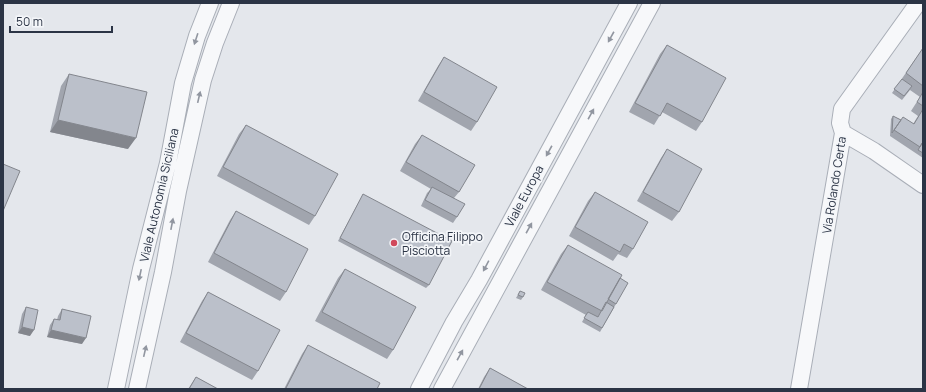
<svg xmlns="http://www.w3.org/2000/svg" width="926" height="392" viewBox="0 0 926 392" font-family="Manrope,sans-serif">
<rect width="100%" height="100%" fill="#e4e7ec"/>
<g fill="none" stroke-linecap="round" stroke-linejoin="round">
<g stroke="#a9aeb7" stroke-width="18">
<path id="minor" d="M843,133L874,151L923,185
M116,389L141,269L168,163L183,83L197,36L210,3
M137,389L163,272L178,191L203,80L215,43L231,3
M419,389L454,322L479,280L629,3
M442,389L652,3
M799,389L843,133L840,123L842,109L918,3"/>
</g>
<use href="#minor" stroke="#f7f8fa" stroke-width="16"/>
</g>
<path fill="#a1a5ae" d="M667,45L702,122L696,131L662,112L654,125L629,112L660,54Z
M923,48V142L918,150L923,144V158L890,136L891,119L893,116L901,120L913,124L918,116L911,111L920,97L910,90L902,100L892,93Z
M444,57L477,122L471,131L418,101L438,66Z
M69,74L128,149L50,132L61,86Z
M246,125L315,216L309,225L217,176L239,134Z
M422,135L459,192L454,198L457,217L453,223L421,206L427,193L431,189L400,171L415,144Z
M667,149L679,212L672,221L637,201L661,158Z
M595,192L633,249L627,258L618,254L613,261L569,236L588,201Z
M363,194L429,285L426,288L338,241Z
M236,211L286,292L280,301L208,262L230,220Z
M568,245L620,278L616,304L600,332L582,322L586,315L541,290L561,254Z
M345,269L393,350L387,359L315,321L338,278Z
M520,291L523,297L521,300L516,298Z
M208,292L258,371L252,380L180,342L202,301Z
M26,307L30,336L18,333L22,314Z
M62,309L82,344L47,337L50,325L54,319L57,320L58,316Z
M308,345L377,389H284L302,354Z
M490,368L528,389H478L484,377Z
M196,377L218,389H188Z"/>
<path fill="#83868d" d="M58,120L136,138L128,149L50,132Z
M22,327L34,330L30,336L18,333Z
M51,330L86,338L82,344L47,337Z"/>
<path fill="#bbc0ca" stroke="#83868d" d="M667,45L726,78L702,122L667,103L660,116L635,103Z
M923,48V86L906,73Z
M444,57L497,87L477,122L424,92Z
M69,74L147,92L136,138L58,120Z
M902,79L912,86L904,96L894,89Z
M923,92V106L917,102Z
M923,109V128L922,129L923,130V142L920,147L894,130L903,117L914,124Z
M893,116L901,120L892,133Z
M246,125L338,174L315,216L223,167Z
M422,135L475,165L459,192L406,162Z
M922,143L923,144V153L918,150Z
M667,149L702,169L679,212L643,192Z
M3,164L20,171L3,211Z
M432,187L465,204L457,217L425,200Z
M595,192L648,222L633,249L624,244L620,252L575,227Z
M363,194L452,241L429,285L340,238Z
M236,211L308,249L286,292L214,253Z
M568,245L622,275L602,311L547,282Z
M345,269L416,307L393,350L322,312Z
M620,278L628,283L616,304L608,299Z
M520,291L525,293L523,297L518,295Z
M208,292L280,330L258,371L186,333Z
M606,302L614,307L602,328L584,318L588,312L598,317Z
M26,307L38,310L34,330L22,327Z
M62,309L91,316L86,338L51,330L54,319L60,320Z
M308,345L380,383L377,389H287L286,388Z
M490,368L528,389H479Z
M196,377L218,389H189Z"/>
<defs><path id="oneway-solid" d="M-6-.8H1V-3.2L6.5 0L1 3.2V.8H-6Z"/></defs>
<g fill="#9196a0">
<use href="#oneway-solid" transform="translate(611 37) rotate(119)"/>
<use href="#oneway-solid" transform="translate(196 39) rotate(108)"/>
<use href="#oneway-solid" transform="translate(199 97) rotate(-77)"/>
<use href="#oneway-solid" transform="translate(591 114) rotate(-61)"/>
<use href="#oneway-solid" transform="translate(549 151) rotate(119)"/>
<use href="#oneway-solid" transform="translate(172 224) rotate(-79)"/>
<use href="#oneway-solid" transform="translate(529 228) rotate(-61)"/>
<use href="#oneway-solid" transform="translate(486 266) rotate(118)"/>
<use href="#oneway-solid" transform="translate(140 275) rotate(102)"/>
<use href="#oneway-solid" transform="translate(145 351) rotate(-77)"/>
<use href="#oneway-solid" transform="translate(460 355) rotate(-61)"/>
</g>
<circle fill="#d1495b" stroke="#f4f6f9" stroke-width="1.5" cx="394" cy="243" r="4"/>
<g text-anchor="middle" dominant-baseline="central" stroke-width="3.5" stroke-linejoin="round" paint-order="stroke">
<g font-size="12" fill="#2b3445" stroke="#f4f6f9">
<text transform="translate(834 185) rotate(-81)">Via Rolando Certa</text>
<text transform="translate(159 195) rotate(-77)">Viale Autonomia Siciliana</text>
<text transform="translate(524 196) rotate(-62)">Viale Europa</text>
</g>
<g font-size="12" fill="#2b3445" stroke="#f4f6f9" text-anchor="start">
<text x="402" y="236">Officina Filippo<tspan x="402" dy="14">Pisciotta</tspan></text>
</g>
</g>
<rect width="926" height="392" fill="none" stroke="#2b3445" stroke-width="8"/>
<path d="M10 26v6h102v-6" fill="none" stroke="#2b3445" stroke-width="2"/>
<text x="16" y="26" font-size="12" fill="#2b3445" stroke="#f4f6f9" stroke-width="3" paint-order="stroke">50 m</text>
</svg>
